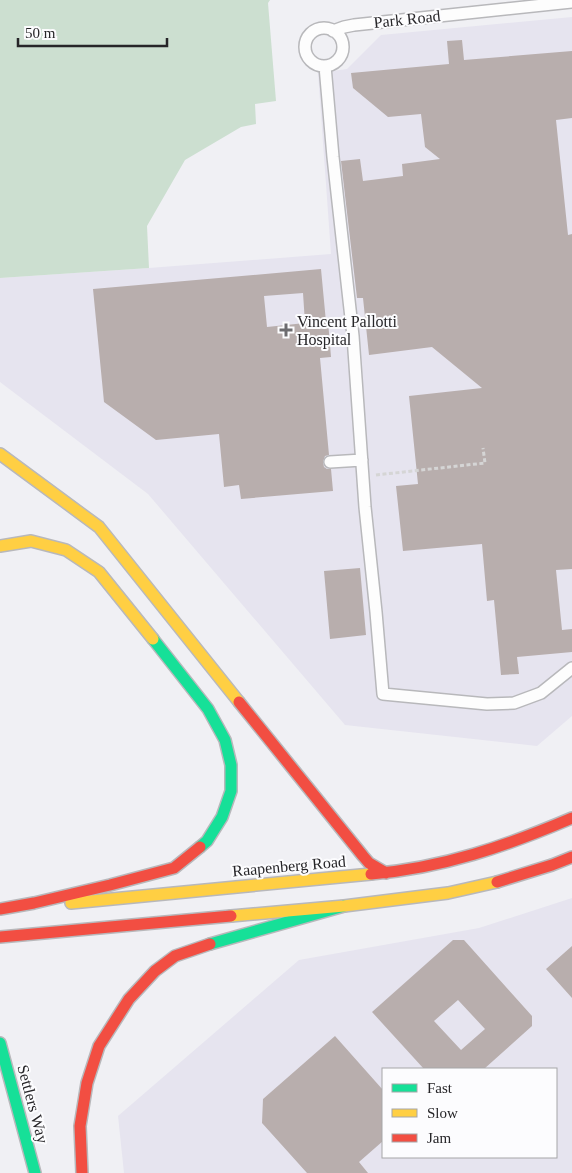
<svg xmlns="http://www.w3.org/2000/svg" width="572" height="1173" viewBox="0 0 572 1173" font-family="'Times New Roman',serif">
<rect width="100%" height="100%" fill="#f0f0f4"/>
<path fill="#e6e4ef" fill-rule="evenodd" d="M572,17V716L537,746L345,725L148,494L0,382V278L149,268L331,254L318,73L347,69L381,35Z
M572,898V1173H124L118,1116L299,960L479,928ZM383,1069H556V1157H383Z"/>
<path fill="#ccdfd0" d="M0,0H270L268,3L276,101L255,104L256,124L241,127L185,160L147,226L149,268L0,278Z"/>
<path fill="#b8aead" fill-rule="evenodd" d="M462,40L464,60L572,51V118L556,120L568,235L572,234V569L556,570L562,630L572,629V652L517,657L519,674L501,675L494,600L487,601L482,544L403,551L396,486L418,484L409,396L482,388L432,347L369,355L363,298H357L341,161L360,159L363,181L403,176L402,164L440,159L425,147L421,114L388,117L353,88L351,73L449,64L447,41Z
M321,269L326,322L328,321L331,357L320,358L329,455L325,456L323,462L324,467L327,469H331L333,491L241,499L239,485L224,487L219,434L156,440L104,402L93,289ZM303,293L305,323L267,327L264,296Z
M360,568L366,635L330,639L324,571Z
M453,940H464L532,1016V1026L484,1069H424L372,1012ZM458,1000L485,1029L461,1050L434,1021Z
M572,946V998L546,969Z
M335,1036L383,1090V1141L359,1162L368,1173H307L262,1123L263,1099Z"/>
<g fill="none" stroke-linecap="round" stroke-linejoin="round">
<g stroke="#b8b8bb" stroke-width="14">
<path id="lane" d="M305 47a19 19 0 1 1 38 0a19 19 0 1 1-38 0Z
M333,31L344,27L354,25L572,2
M325,66L333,157L353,336L365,507L376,612L383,694L487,704L514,703L541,693L572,668
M330,462L362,460"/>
</g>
<g stroke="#b8b8bb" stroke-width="14">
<path id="fast" d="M153,639L208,709L225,740L231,765V791L222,817L207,841L200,847
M210,944L344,906
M0,1043L35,1173"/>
</g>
<g stroke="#b8b8bb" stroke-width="14">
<path id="slow" d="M0,454L99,527L239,702
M0,546L31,541L66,550L99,572L153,639
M71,903L371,874
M231,916L344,906L448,893L497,882"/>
</g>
<g stroke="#b8b8bb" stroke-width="14">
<path id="jam" d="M239,702L363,856L369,863L386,873
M371,874C443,868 506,846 572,818
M497,882L552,865L572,857
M0,909L34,903L110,885L174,868L200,847
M0,937L231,916
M82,1173L80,1126L87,1083L99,1046L129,999L155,971L175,956L210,944"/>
</g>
<path stroke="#d5d5d5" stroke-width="3" stroke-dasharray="4 2.5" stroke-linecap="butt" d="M376,475L485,463L483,448"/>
<use href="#lane" stroke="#fdfdfd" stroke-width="11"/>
<use href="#fast" stroke="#16e098" stroke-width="11"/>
<use href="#slow" stroke="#ffcf43" stroke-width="11"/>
<use href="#jam" stroke="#f24e42" stroke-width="11"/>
</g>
<path fill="#6d6c6f" stroke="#fcfcfe" stroke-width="2" d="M283.5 322.5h5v5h5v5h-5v5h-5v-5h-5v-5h5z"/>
<g text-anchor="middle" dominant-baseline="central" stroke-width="4" stroke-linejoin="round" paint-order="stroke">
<g font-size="16" fill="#262528" stroke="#fcfcfe">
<text transform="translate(407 19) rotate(-6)">Park Road</text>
<text transform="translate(289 866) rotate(-5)">Raapenberg Road</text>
<text transform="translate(33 1104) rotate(75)">Settlers Way</text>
</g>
<g font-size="16" fill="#262528" stroke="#fcfcfe" text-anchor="start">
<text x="297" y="321">Vincent Pallotti<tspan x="297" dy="18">Hospital</tspan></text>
</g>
</g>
<rect x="382" y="1068" width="175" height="90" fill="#fcfcfe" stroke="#a6a6a8"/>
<rect x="392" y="1084" width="25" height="8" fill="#16e098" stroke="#a6a6a8"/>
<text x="427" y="1093" font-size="15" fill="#262528">Fast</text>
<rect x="392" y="1109" width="25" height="8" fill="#ffcf43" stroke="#a6a6a8"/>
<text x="427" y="1118" font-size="15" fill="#262528">Slow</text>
<rect x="392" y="1134" width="25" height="8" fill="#f24e42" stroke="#a6a6a8"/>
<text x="427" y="1143" font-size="15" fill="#262528">Jam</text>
<path d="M18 38v8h149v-8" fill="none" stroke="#262528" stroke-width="2.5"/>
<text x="25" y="38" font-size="15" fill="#262528" stroke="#fcfcfe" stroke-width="4" paint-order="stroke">50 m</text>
</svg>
